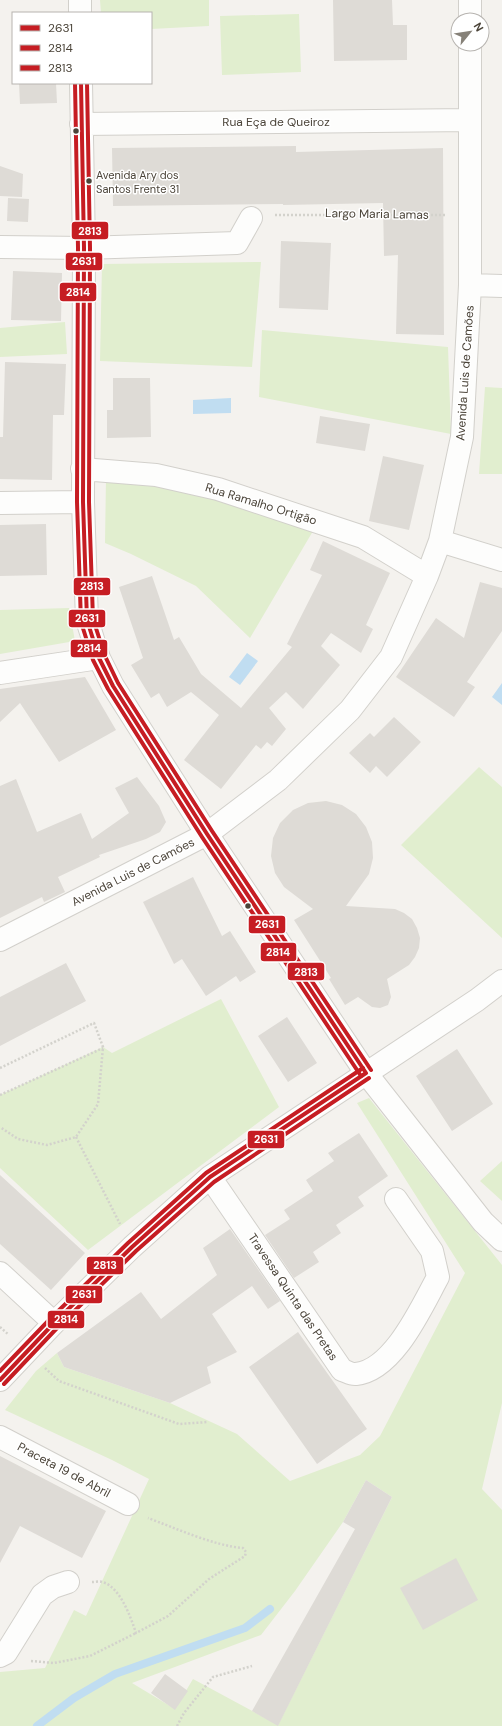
<svg xmlns="http://www.w3.org/2000/svg" width="502" height="1726" viewBox="0 0 502 1726" font-family="'DM Sans',sans-serif">
<rect width="100%" height="100%" fill="#f4f2ee"/>
<path fill="#e1eecf" fill-rule="evenodd" d="M100,0H209V26L151,29V13H101Z
M299,14L301,72L222,75L220,16Z
M261,262L252,367L100,361L102,264Z
M65,322L67,354L0,357V328Z
M262,330L448,347L451,434L259,397Z
M485,387L502,388V474H479Z
M106,478L163,481L313,531L250,638L196,586L131,554L105,543Z
M69,608L75,641L0,654V610Z
M479,767L502,787V938L401,845Z
M221,999L279,1107L88,1250L0,1168V1095L103,1047L112,1053Z
M369,1098L502,1265V1403L482,1489L502,1510V1726H0V1672L45,1668L74,1610L86,1616L149,1479L112,1460L5,1410L36,1371L57,1353L64,1367L170,1403L237,1434L290,1481L360,1455L380,1436L465,1273L357,1103ZM366,1480L392,1497L278,1725L193,1679L175,1709L132,1683L261,1635L295,1591L343,1522Z
M502,1161V1201L480,1181Z"/>
<path fill="#c0ddf1" d="M231,398V413L193,414V400Z
M247,653L258,661L240,685L229,677Z
M502,683V705L492,697Z"/>
<g fill="none" stroke-linecap="round" stroke-linejoin="round">
<path stroke="#c0ddf1" stroke-width="8" d="M37,1726L74,1698L115,1674L245,1628L270,1609"/>
</g>
<path fill="#dedbd6" d="M333,0H392L393,25H407V60L334,61Z
M19,83H56L57,103L20,104Z
M296,146V152L443,148L444,335L396,334L398,255L384,256L383,203L283,205V204L113,206L112,148Z
M0,166L23,174L22,197L0,196Z
M8,198L29,199L28,222L7,221Z
M281,241L331,243L328,310L279,308Z
M13,271L62,273L61,321L11,320Z
M5,362L66,364L64,415H53L52,480L0,479V437H3Z
M113,378H150L151,437L107,438V410H113Z
M320,416L370,424L365,451L316,443Z
M383,456L424,465L409,530L369,521Z
M46,524L47,575L0,576V525Z
M323,541L390,573L366,625L373,629L361,653L331,633L321,646L340,665L303,709L286,692L269,708L286,729L272,746L267,742L261,749L256,745L221,789L184,760L219,715L191,692L167,707L159,693L151,698L131,665L143,658L119,587L152,576L174,640L179,637L201,674L241,708L292,647L287,644L322,575L310,570Z
M480,582L502,588V631L467,682L475,687L454,717L396,677L436,618L464,638Z
M85,677L116,730L59,762L20,703L0,722V689Z
M394,717L421,742L387,777L376,766L370,773L349,753L370,733L374,737Z
M137,777L159,806L166,822L160,832L146,839L99,855L100,857L58,877L65,892L44,902L42,897L0,918V786L16,779L37,832L81,813L92,839L129,813L115,788Z
M326,801L342,805L356,814L366,827L372,842L373,858L369,874L346,906L395,909L404,913L412,919L417,928L420,938L419,948L415,957L409,965L387,979L391,997L388,1005L380,1008L372,1007L358,997L345,1005L329,979L331,978L294,920L313,909L284,887L275,873L271,856L273,838L280,823L293,810L308,803Z
M193,877L222,936L230,931L256,972L240,982L236,976L206,996L182,959L174,964L143,902Z
M66,963L86,1001L0,1046V997Z
M287,1017L317,1063L288,1082L258,1036Z
M457,1049L493,1104L452,1131L416,1076Z
M359,1133L388,1176L358,1197L364,1206L336,1225L341,1233L313,1252L319,1262L294,1278L265,1235L290,1219L284,1210L313,1191L306,1180L334,1161L328,1153Z
M0,1175L85,1253L51,1290L0,1244Z
M230,1229L280,1301L268,1309L252,1286L212,1314L237,1352L207,1367L211,1383L170,1403L64,1367L57,1353L141,1292L161,1319L217,1275L203,1248Z
M298,1332L367,1429L317,1464L249,1367Z
M0,1456L106,1511L82,1558L20,1526L0,1563Z
M366,1480L392,1497L278,1726L252,1711L355,1529L343,1522Z
M456,1558L478,1600L423,1630L400,1588Z
M165,1674L188,1691L175,1710L151,1693Z"/>
<g fill="none" stroke-linecap="round" stroke-linejoin="round">
<g stroke="#d2d0cb" stroke-width="24">
<path id="minor" d="M80,0V13
M470,20V0
M81,83L84,248L83,502L87,620L99,658L113,686L207,834L366,1073L483,1222L502,1240
M81,124L470,120
M0,247L84,248L237,243L251,218
M470,285L502,286
M82,469L156,475L218,489L363,537L427,576
M0,503L83,502
M440,541L502,560
M0,673L99,658
M0,940L207,834L278,780L350,710L391,657L427,576L440,541L462,437L470,285V44
M210,1177L342,1370C346,1371 352,1375 356,1374C394,1370 422,1306 438,1277L432,1251L396,1199
M0,1273L54,1323
M0,1380L54,1323L132,1247L210,1177L477,1000L502,981
M0,1437L128,1504
M0,1656L6,1653L42,1595L53,1587L68,1582"/>
</g>
<path stroke="#d3d2cc" stroke-width="2.5" stroke-dasharray="2 2" stroke-linecap="butt" d="M275,215H446
M0,1068L94,1023L103,1047L98,1104L76,1137L47,1145L18,1139L0,1127
M0,1095L103,1048
M76,1137L120,1224
M0,1327L9,1335
M45,1368L59,1381L179,1424L208,1422
M92,1582C95,1582 99,1581 102,1582C120,1586 131,1618 136,1633L168,1616L209,1579L245,1556L246,1552L243,1548C215,1546 175,1528 148,1518
M31,1661L54,1663L90,1656L136,1633
M177,1726L184,1713L213,1677L252,1666"/>
<use href="#minor" stroke="#fdfdfc" stroke-width="22"/>
<g stroke="#fff" stroke-width="7">
<path id="bus-1" d="M81,83L84,248L83,502L87,620L99,658L113,686L207,834L366,1073
M0,1380L54,1323L132,1247L210,1177L366,1073"/>
</g>
<g stroke="#fff" stroke-width="7">
<path id="bus-2" d="M75,83L78,248L77,502L81,622L93,660L108,689L202,837L361,1076
M4,1384L58,1327L136,1251L214,1182L369,1078"/>
</g>
<g stroke="#fff" stroke-width="7">
<path id="bus-3" d="M87,83L90,248L89,502L93,619L105,656L118,683L212,831L371,1070
M0,1371L50,1319L128,1243L206,1173L363,1068"/>
</g>
<use href="#bus-1" stroke="#c61d23" stroke-width="4"/>
<use href="#bus-2" stroke="#c61d23" stroke-width="4"/>
<use href="#bus-3" stroke="#c61d23" stroke-width="4"/>
</g>
<g fill="#4b4439" stroke="#fff" stroke-width="1.5">
<circle cx="76" cy="131" r="3.5"/>
<circle cx="89" cy="181" r="3.5"/>
<circle cx="248" cy="906" r="3.5"/>
</g>
<g text-anchor="middle" dominant-baseline="central" stroke-width="3" stroke-linejoin="round" paint-order="stroke">
<g font-size="11" fill="#4b4439" stroke="#fff" text-anchor="start">
<text x="96" y="175">Avenida Ary dos<tspan x="96" dy="14">Santos Frente 31</tspan></text>
</g>
<g font-size="12" fill="#4b4439" stroke="#fff">
<text x="276" y="122">Rua Eça de Queiroz</text>
<text transform="translate(377 214) rotate(1)">Largo Maria Lamas</text>
<text transform="translate(465 373) rotate(-86)">Avenida Luis de Camões</text>
<text transform="translate(261 504) rotate(17)">Rua Ramalho Ortigão</text>
<text transform="translate(133 872) rotate(-27)">Avenida Luis de Camões</text>
<text transform="translate(293 1297) rotate(56)">Travessa Quinta das Pretas</text>
<text transform="translate(64 1470) rotate(28)">Praceta 19 de Abril</text>
</g>
</g>
<g stroke="#fff" stroke-width="1.5">
<rect x="71" y="221" width="38" height="19" rx="4" fill="#c61d23"/>
<rect x="65" y="252" width="38" height="19" rx="4" fill="#c61d23"/>
<rect x="59" y="282" width="38" height="20" rx="4" fill="#c61d23"/>
<rect x="73" y="577" width="38" height="19" rx="4" fill="#c61d23"/>
<rect x="68" y="609" width="38" height="19" rx="4" fill="#c61d23"/>
<rect x="70" y="639" width="38" height="19" rx="4" fill="#c61d23"/>
<rect x="248" y="915" width="38" height="19" rx="4" fill="#c61d23"/>
<rect x="260" y="942" width="37" height="20" rx="4" fill="#c61d23"/>
<rect x="287" y="962" width="38" height="19" rx="4" fill="#c61d23"/>
<rect x="247" y="1130" width="38" height="19" rx="4" fill="#c61d23"/>
<rect x="86" y="1256" width="38" height="19" rx="4" fill="#c61d23"/>
<rect x="65" y="1285" width="38" height="19" rx="4" fill="#c61d23"/>
<rect x="47" y="1310" width="38" height="19" rx="4" fill="#c61d23"/>
</g>
<g font-size="11" text-anchor="middle" font-weight="bold" fill="#fff">
<text x="90" y="235">2813</text>
<text x="84" y="265">2631</text>
<text x="78" y="296">2814</text>
<text x="92" y="590">2813</text>
<text x="87" y="622">2631</text>
<text x="89" y="652">2814</text>
<text x="267" y="928">2631</text>
<text x="278" y="956">2814</text>
<text x="306" y="976">2813</text>
<text x="266" y="1143">2631</text>
<text x="105" y="1269">2813</text>
<text x="84" y="1298">2631</text>
<text x="66" y="1323">2814</text>
</g>
<rect x="12" y="12" width="140" height="72" fill="#ffffff" stroke="#b7b4b0"/>
<rect x="20" y="25" width="20" height="6" fill="#c61d23" stroke="#b7b4b0"/>
<text x="48" y="32" font-size="12" fill="#4b4439">2631</text>
<rect x="20" y="45" width="20" height="6" fill="#c61d23" stroke="#b7b4b0"/>
<text x="48" y="52" font-size="12" fill="#4b4439">2814</text>
<rect x="20" y="65" width="20" height="6" fill="#c61d23" stroke="#b7b4b0"/>
<text x="48" y="72" font-size="12" fill="#4b4439">2813</text>
<g transform="translate(470 32) rotate(60)"><circle r="19" fill="#ffffff" stroke="#b7b4b0"/>
<path d="M0-3L7 15L0 10L-7 15Z" fill="#868178"/>
<text y="-6" font-size="11" font-weight="bold" text-anchor="middle" fill="#4b4439">N</text>
</g>
</svg>
